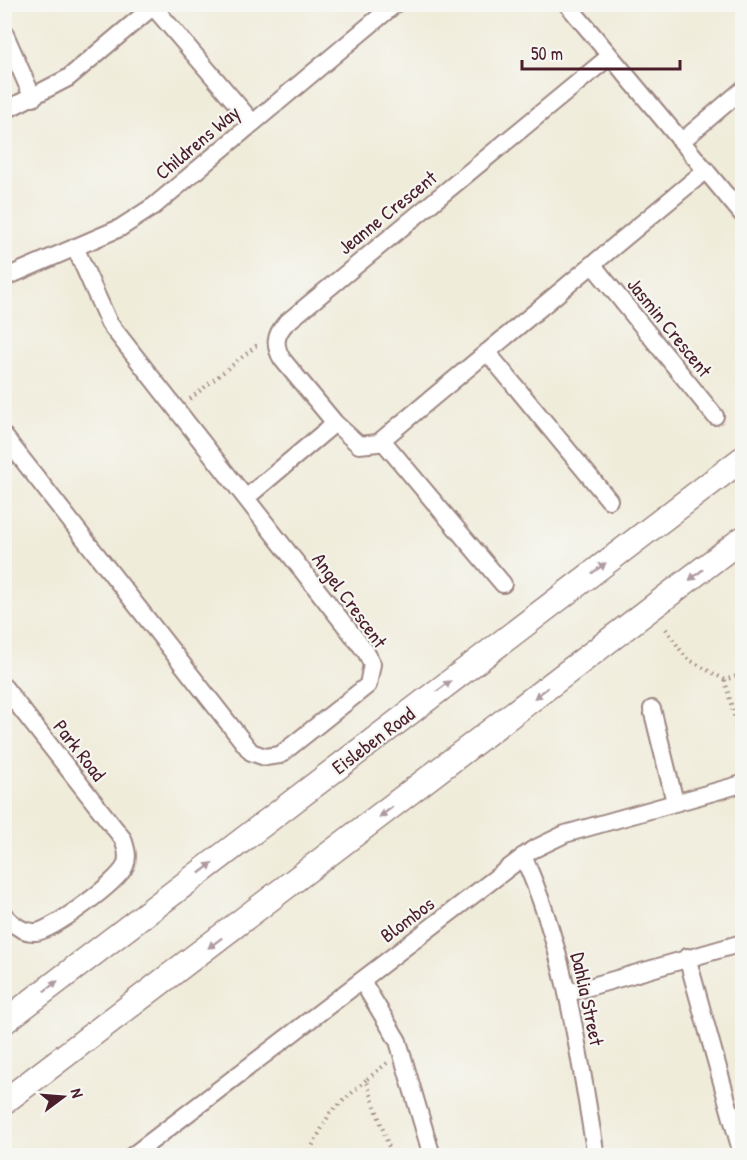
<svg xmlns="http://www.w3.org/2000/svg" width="747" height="1160" viewBox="0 0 747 1160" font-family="'Patrick Hand',sans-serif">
<rect width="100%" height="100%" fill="#f6f6f2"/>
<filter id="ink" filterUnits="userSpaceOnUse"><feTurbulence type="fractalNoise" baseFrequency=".0167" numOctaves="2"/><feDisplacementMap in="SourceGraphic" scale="12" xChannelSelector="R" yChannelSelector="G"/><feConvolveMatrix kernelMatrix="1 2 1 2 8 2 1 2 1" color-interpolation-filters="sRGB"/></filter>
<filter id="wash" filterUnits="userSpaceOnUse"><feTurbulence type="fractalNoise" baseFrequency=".008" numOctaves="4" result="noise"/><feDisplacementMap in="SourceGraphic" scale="24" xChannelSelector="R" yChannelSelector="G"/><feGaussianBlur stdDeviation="1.35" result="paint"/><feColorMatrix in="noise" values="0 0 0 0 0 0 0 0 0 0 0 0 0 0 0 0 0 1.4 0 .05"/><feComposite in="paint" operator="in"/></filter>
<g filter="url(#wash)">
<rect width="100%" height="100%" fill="#f0ecda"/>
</g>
<g filter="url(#ink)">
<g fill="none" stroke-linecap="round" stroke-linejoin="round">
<g stroke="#9d8682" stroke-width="20">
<path id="street" d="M151,4L253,123
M567,4L742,214
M4,32L33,98
M610,56L285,324C275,336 274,345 282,359L335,423L359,445L378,443L706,170
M4,111L68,78L156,4
M682,141L742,90
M592,264L715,416
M4,278L120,228L154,206L395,4
M487,352L609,500
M4,436L251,752L265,757L280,755L368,685L372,664L366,652L109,323L75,247
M382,440L503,584
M246,498L335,423
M4,687L123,839C126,848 129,857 125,866C118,882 53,930 36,932C23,933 12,924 4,915
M652,709L675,802
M523,856C566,950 579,1055 596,1156
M687,957L742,1154
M362,981L398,1041L432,1156
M568,993L742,943
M132,1156L532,850L565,834L742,784"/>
</g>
<g stroke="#9d8682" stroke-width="27">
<path id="secondary" d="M4,1022L742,459
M4,1102L742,539"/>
</g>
<path stroke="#9d8682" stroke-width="4" stroke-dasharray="1.5 4.5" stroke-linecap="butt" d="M190,399L256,346H259
M666,629L686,658L725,680L742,674
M725,680L742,748
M387,1063L366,1080L392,1156
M307,1156L330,1113L366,1080"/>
<use href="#street" stroke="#fff" stroke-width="16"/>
<use href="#secondary" stroke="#fff" stroke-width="24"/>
</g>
<defs><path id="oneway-solid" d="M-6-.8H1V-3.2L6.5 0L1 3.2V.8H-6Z" transform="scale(1.5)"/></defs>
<g fill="#ae9aa0">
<use href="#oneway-solid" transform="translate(599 568) rotate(-37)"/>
<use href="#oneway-solid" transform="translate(696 575) rotate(142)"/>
<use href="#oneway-solid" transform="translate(444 686) rotate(-37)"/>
<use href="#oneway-solid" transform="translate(541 693) rotate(142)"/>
<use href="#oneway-solid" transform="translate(386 812) rotate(142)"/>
<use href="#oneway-solid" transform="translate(206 868) rotate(-38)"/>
<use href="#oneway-solid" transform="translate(215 943) rotate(143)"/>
<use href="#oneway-solid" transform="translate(51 986) rotate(-37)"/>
</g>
</g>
<g text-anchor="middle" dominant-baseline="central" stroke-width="4.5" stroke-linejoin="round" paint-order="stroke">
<g font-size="20" fill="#4a1f2b" stroke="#f6f6f2">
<text transform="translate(197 142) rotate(-40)">Childrens Way</text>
<text transform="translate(387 212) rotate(-39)">Jeanne Crescent</text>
<text transform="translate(670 327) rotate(51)">Jasmin Crescent</text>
<text transform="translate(350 600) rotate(54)">Angel Crescent</text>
<text transform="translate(373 740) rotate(-37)">Eisleben Road</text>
<text transform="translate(80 750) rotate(52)">Park Road</text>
<text transform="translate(407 919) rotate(-37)">Blombos</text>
<text transform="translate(588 999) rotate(78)">Dahlia Street</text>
</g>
</g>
<rect width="747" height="1160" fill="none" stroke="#f6f6f2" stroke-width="24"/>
<g transform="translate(63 1097) rotate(74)" stroke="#f6f6f2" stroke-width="4.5" paint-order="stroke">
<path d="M0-4.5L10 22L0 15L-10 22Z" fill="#4a1f2b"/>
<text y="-9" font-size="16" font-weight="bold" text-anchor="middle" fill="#4a1f2b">N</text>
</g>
<path d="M522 60v9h158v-9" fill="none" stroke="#4a1f2b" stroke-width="3"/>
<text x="531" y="60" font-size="18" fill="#4a1f2b" stroke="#f6f6f2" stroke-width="4.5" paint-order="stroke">50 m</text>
</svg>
